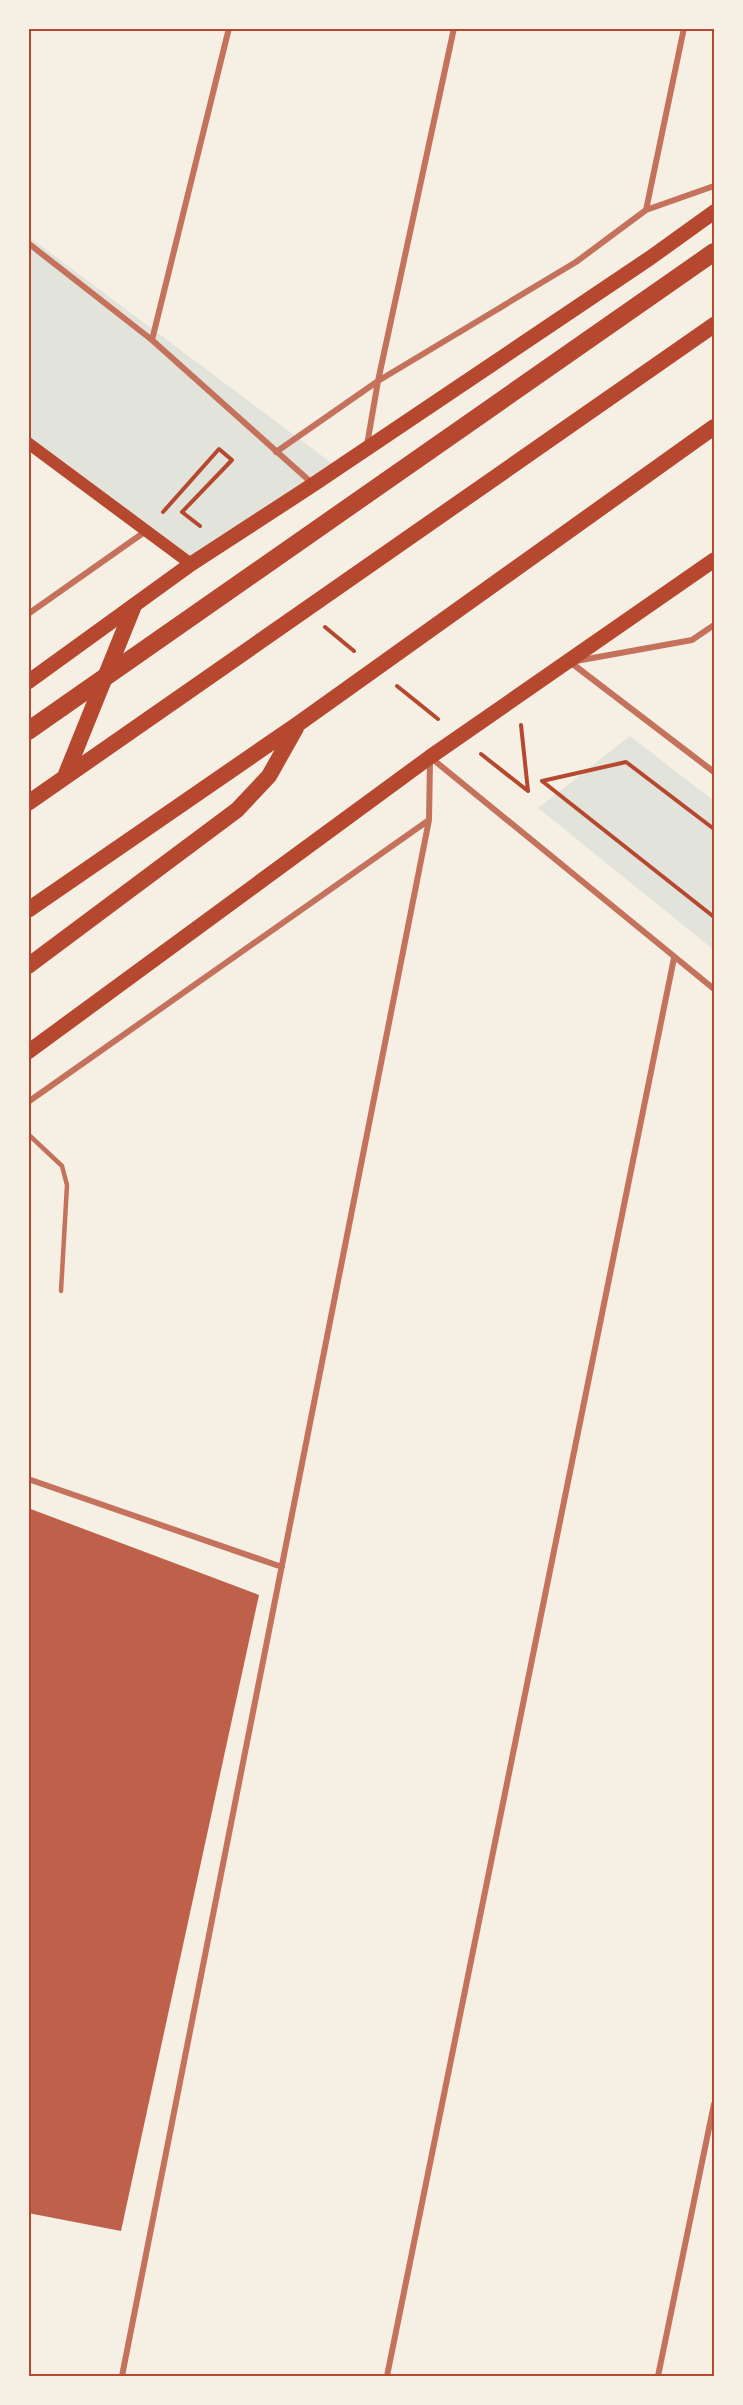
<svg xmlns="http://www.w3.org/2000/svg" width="743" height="2405" viewBox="0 0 743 2405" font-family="'Varela Round',sans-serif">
<rect width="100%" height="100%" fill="#f6efe4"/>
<path fill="#e2e4dc" d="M28,236L337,467L191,564L29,437Z
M630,736L714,801V950L538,808Z"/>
<path fill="#bf614a" d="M28,1508L259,1595L121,2231L28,2213Z"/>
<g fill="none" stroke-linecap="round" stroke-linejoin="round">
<path stroke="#b5482f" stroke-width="4" d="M163,512L219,449L232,460L182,512L200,526
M325,627L354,651
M397,686L438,719
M521,725L528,791
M481,754L528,791
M714,829L626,762L542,781L714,917"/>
<path stroke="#c5725c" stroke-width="4.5" d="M28,1134L62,1166L67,1185L61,1291"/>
<path stroke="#c5725c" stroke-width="6" d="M646,210L684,28
M28,243L152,340L313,484
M152,340L229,28
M367,445L378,381L454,28
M276,452L378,381L576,262L646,210L714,186
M28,614L146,531
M576,661L692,640L714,625
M570,662L714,772
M430,757L714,989
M28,1102L429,820L430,760
M28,1479L282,1567
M122,2376L429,820
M387,2376L674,958
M658,2376L714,2104"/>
<path stroke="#b5482f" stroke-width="12" d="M28,443L191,564"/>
<path stroke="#b5482f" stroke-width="15" d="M28,682L191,564L314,484L650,258L714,212
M28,1052L430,757L714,560"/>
<path stroke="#b5482f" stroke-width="16" d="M66,774L133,608
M28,803L714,325
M28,910L298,724L714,427
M28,966L237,810L269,776L296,728"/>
<path stroke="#b5482f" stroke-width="18" d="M28,731L714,252"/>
</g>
<rect width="743" height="2405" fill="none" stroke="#f6efe4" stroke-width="60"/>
<rect x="30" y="30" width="683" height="2345" fill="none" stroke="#b5482f" stroke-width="2"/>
</svg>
